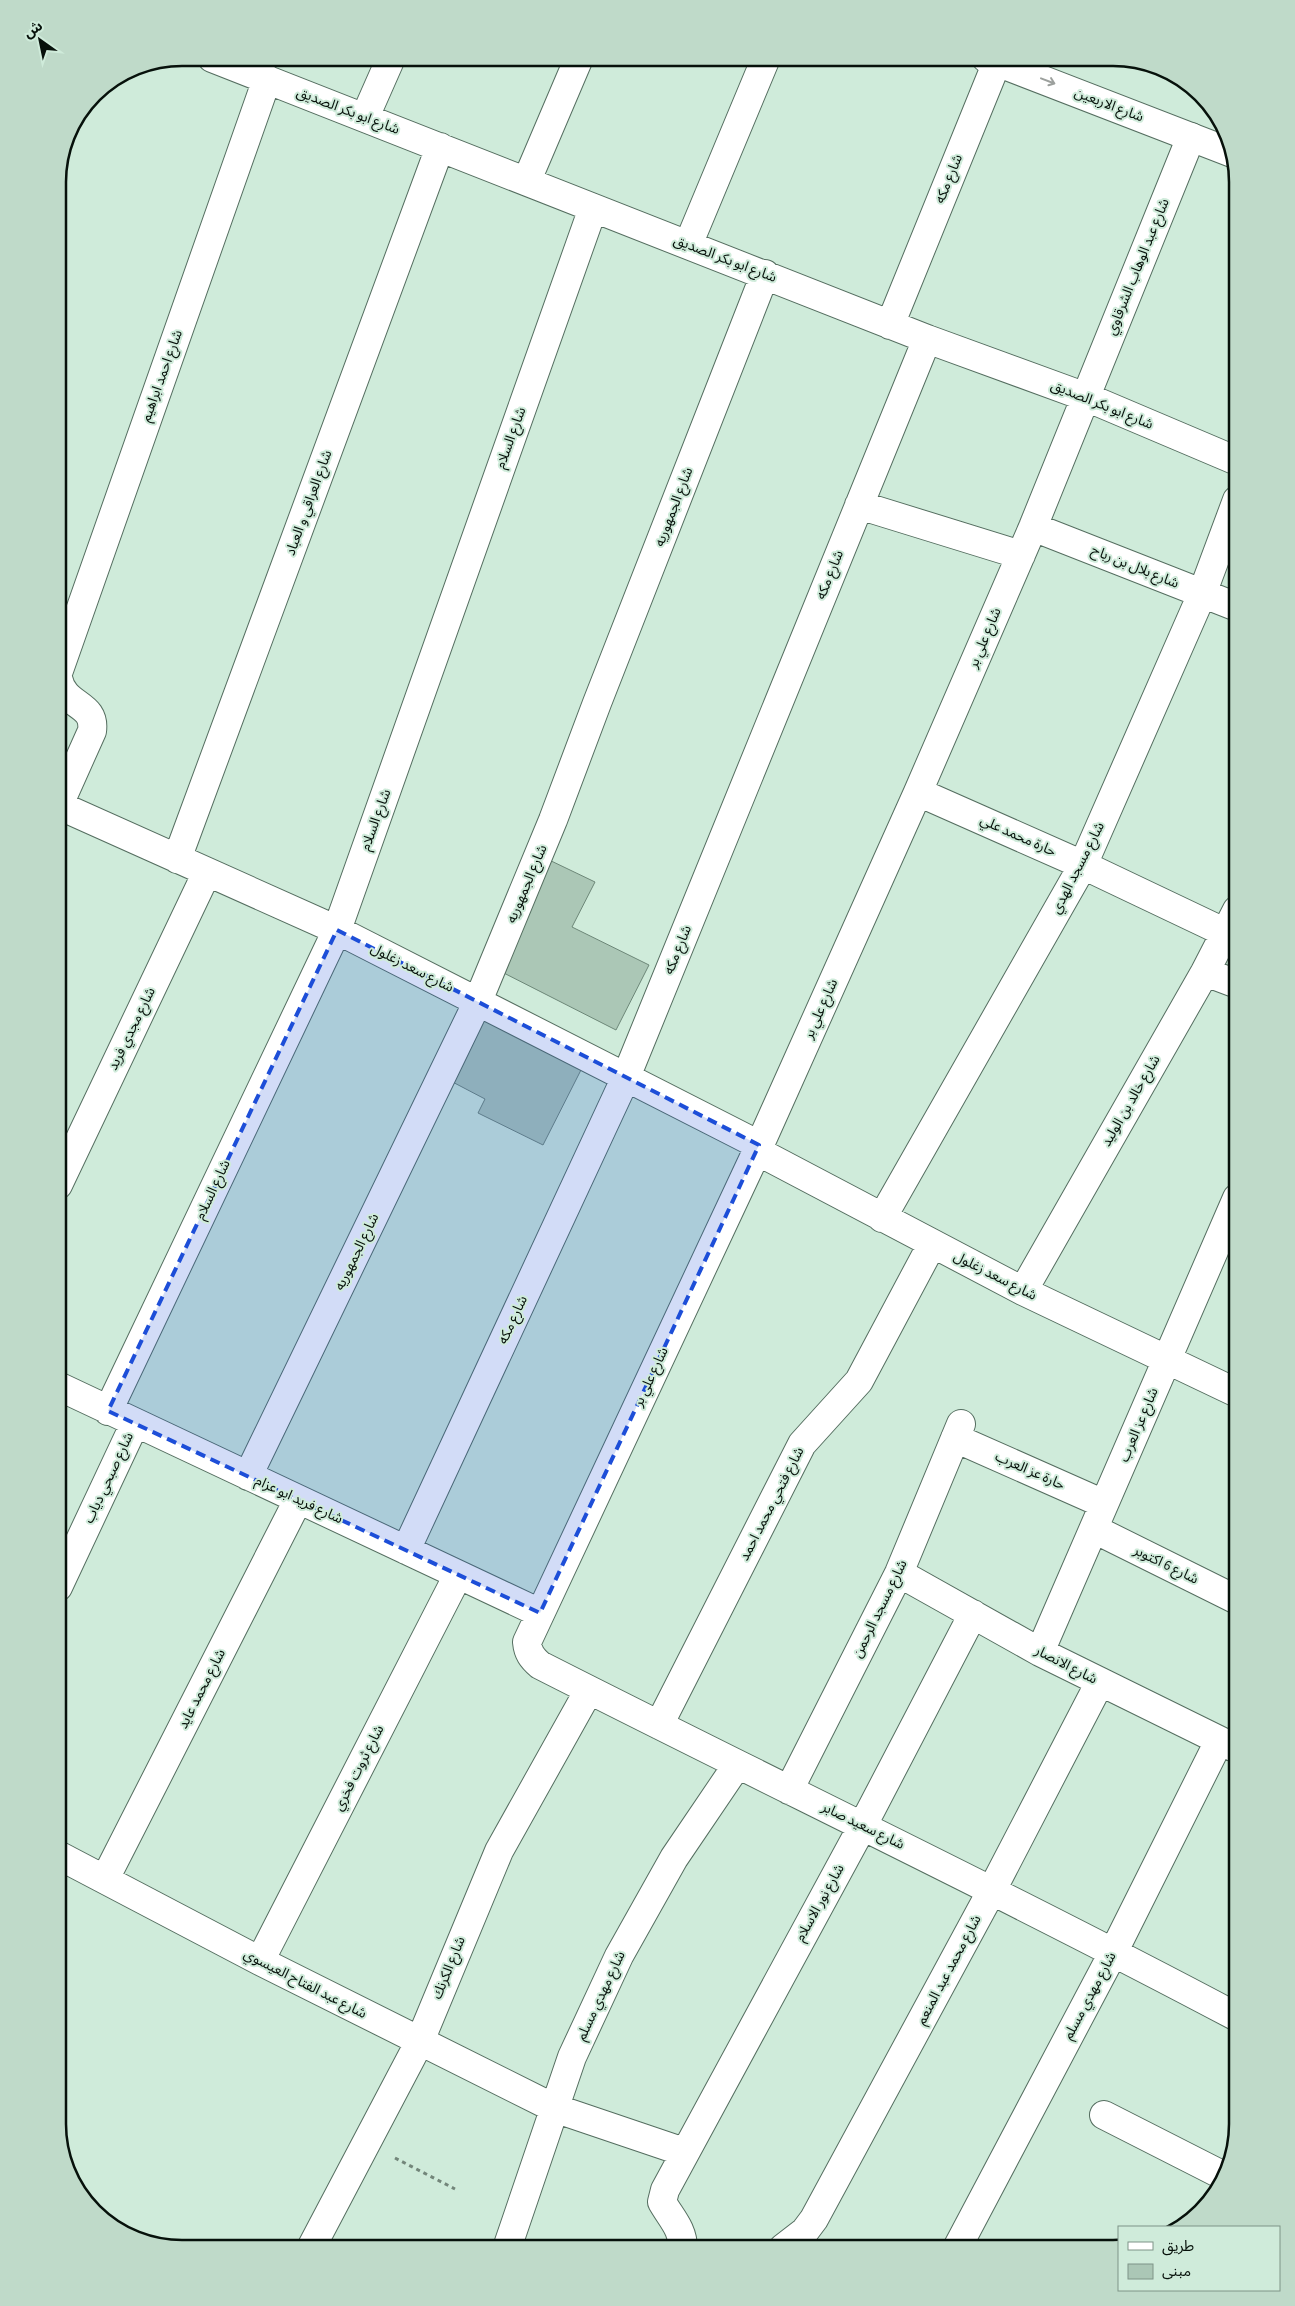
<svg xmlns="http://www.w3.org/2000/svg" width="1295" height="2306" viewBox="0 0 1295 2306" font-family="'Source Sans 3','Noto Sans Arabic',sans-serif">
<rect width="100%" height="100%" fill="#cfebda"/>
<path fill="#abc7b6" stroke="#6d8778" d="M545,858L595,882L572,927L649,965L616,1030L490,966Z
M476,1014L582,1068L543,1145L478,1113L485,1099L443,1077Z"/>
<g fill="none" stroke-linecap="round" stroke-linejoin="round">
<g stroke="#556e60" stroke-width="30">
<path id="minor" d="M212,58L927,339L1086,397L1237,461
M365,117L391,58
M1191,137L1033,527L918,792L757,1151L527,1642C528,1653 532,1658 540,1665C772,1783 1007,1895 1237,2017
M527,180L579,58
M688,245L766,58
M890,325L997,62
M859,505L1021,555
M1033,527L1237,607
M58,673L267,79
M918,792L1083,865L1226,933
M58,805L337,930L759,1145
M58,807L92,731C96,702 64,708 58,678
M177,859L440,147
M1205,972L1237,984
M757,1151L1023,1291L1237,1393
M58,1185L207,872
M882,1218L1083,865L1202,594L1237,500
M1023,1291L1205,972L1237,910
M58,1386L540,1613
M108,1411L337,930L593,208
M955,1438L1104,1504
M248,1476L478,1001L553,820L597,703L765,274
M1094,1529L1237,1600
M406,1550L626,1077L927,339
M899,1573L1040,1652L1237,1749
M58,1587L135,1423
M1040,1652L1237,1198
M659,1725L802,1444L859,1381L932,1244
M789,1790L899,1573L961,1424
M58,1855L260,1961L554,2108L684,2152
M105,1879L298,1500
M260,1961L458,1575
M1104,2115L1222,2175
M311,2248L420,2041L499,1851L589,1690
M507,2248L572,2057L619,1956L674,1858L737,1765
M683,2248C683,2229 671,2218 662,2202L665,2190L863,1825L973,1614
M783,2248L805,2231L814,2219L992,1890L1100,1682
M957,2248L1114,1951L1219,1741"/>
</g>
<g stroke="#556e60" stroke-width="30">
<path id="tertiary" d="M986,58L1232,153"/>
</g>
<path stroke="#73867a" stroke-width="3" stroke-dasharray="4 4" stroke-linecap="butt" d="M395,2158L455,2189"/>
<use href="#minor" stroke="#fff" stroke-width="28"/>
<use href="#tertiary" stroke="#fff" stroke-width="28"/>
</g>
<defs><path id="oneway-shaft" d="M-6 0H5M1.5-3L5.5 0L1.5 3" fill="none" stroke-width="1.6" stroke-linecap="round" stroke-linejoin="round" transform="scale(1.25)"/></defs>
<use stroke="#9ca09d" href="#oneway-shaft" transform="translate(1048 81) rotate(21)"/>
<path fill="#1d4ed8" fill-opacity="0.2" stroke="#1d4ed8" stroke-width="4" stroke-dasharray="10 6" stroke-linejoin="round" d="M337,930L759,1145L540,1613L108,1411Z"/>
<g text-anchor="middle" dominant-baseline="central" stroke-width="4" stroke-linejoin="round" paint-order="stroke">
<g font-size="14" fill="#07110b" stroke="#cfebda">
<text transform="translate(1109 105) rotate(21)">شارع الاربعين</text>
<text transform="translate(348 111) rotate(21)">شارع ابو بكر الصديق</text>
<text transform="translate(949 179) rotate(-68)">شارع مكه</text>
<text transform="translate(725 259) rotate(21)">شارع ابو بكر الصديق</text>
<text transform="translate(1138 267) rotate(-68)">شارع عبد الوهاب الشرقاوي</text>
<text transform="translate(162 376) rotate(-70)">شارع احمد ابراهيم</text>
<text transform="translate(1102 405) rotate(22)">شارع ابو بكر الصديق</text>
<text transform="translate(511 438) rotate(-70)">شارع السلام</text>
<text transform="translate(309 503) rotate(-70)">شارع العراقي و العباد</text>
<text transform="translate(674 507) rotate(-69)">شارع الجمهوريه</text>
<text transform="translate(1135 567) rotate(22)">شارع بلال بن رباح</text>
<text transform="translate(830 575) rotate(-68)">شارع مكه</text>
<text transform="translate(985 638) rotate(-67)">شارع علي بر</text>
<text transform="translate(376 820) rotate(-70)">شارع السلام</text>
<text transform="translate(1018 836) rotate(24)">حارة محمد علي</text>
<text transform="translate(1078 868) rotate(-63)">شارع مسجد الهدي</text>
<text transform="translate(527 884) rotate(-67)">شارع الجمهوريه</text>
<text transform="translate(678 950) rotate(-68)">شارع مكه</text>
<text transform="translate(412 968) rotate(27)">شارع سعد زغلول</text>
<text transform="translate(821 1009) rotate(-66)">شارع علي بر</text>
<text transform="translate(132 1029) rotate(-64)">شارع مجدي فريد</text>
<text transform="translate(1131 1101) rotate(-60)">شارع خالد بن الوليد</text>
<text transform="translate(213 1190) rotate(-65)">شارع السلام</text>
<text transform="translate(357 1252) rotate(-64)">شارع الجمهوريه</text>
<text transform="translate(995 1276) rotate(27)">شارع سعد زغلول</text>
<text transform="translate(513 1320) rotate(-65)">شارع مكه</text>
<text transform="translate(651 1377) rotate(-65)">شارع علي بر</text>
<text transform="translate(1139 1425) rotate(-67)">شارع عز العرب</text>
<text transform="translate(1030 1471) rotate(24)">حارة عز العرب</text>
<text transform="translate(109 1478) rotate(-65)">شارع صبحي دياب</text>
<text transform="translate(299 1500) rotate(25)">شارع فريد ابو عزام</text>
<text transform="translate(772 1504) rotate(-63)">شارع فتحي محمد احمد</text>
<text transform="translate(1166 1565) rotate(26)">شارع 6 اكتوبر</text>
<text transform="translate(880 1609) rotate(-64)">شارع مسجد الرحمن</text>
<text transform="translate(1066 1665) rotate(27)">شارع الانصار</text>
<text transform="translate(202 1689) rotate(-63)">شارع محمد عايد</text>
<text transform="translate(359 1768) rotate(-63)">شارع ثروت فخري</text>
<text transform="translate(863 1826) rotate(26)">شارع سعيد صابر</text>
<text transform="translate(820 1903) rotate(-61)">شارع نور الاسلام</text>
<text transform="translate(449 1968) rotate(-68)">شارع الكرنك</text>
<text transform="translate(949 1970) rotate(-62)">شارع محمد عبد المنعم</text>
<text transform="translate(305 1984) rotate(27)">شارع عبد الفتاح العيسوي</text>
<text transform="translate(601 1996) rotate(-65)">شارع مهدي مسلم</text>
<text transform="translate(1090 1996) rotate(-62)">شارع مهدي مسلم</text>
</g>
</g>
<path d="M0 0H1295V2306H0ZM182 66H1113A116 116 0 0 1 1229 182V2124A116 116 0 0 1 1113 2240H182A116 116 0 0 1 66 2124V182A116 116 0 0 1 182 66Z" fill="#bfdac9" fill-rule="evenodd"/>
<path fill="none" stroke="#07110b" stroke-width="2.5" d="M182 66H1113A116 116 0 0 1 1229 182V2124A116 116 0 0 1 1113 2240H182A116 116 0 0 1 66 2124V182A116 116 0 0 1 182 66Z"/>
<rect x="1118" y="2226" width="162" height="65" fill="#cfebda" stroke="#7f9487"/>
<rect x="1128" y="2242" width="25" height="8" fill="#ffffff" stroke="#7f9487"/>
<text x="1162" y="2251" font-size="15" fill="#07110b">طريق</text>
<rect x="1128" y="2264" width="25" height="15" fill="#abc7b6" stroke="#7f9487"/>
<text x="1162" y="2276" font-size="15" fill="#07110b">مبنى</text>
<g transform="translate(40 40) rotate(327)" stroke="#cfebda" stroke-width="4" paint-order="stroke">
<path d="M0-4L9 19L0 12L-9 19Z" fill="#07110b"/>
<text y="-8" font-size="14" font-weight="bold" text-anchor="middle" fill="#07110b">ش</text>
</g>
</svg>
